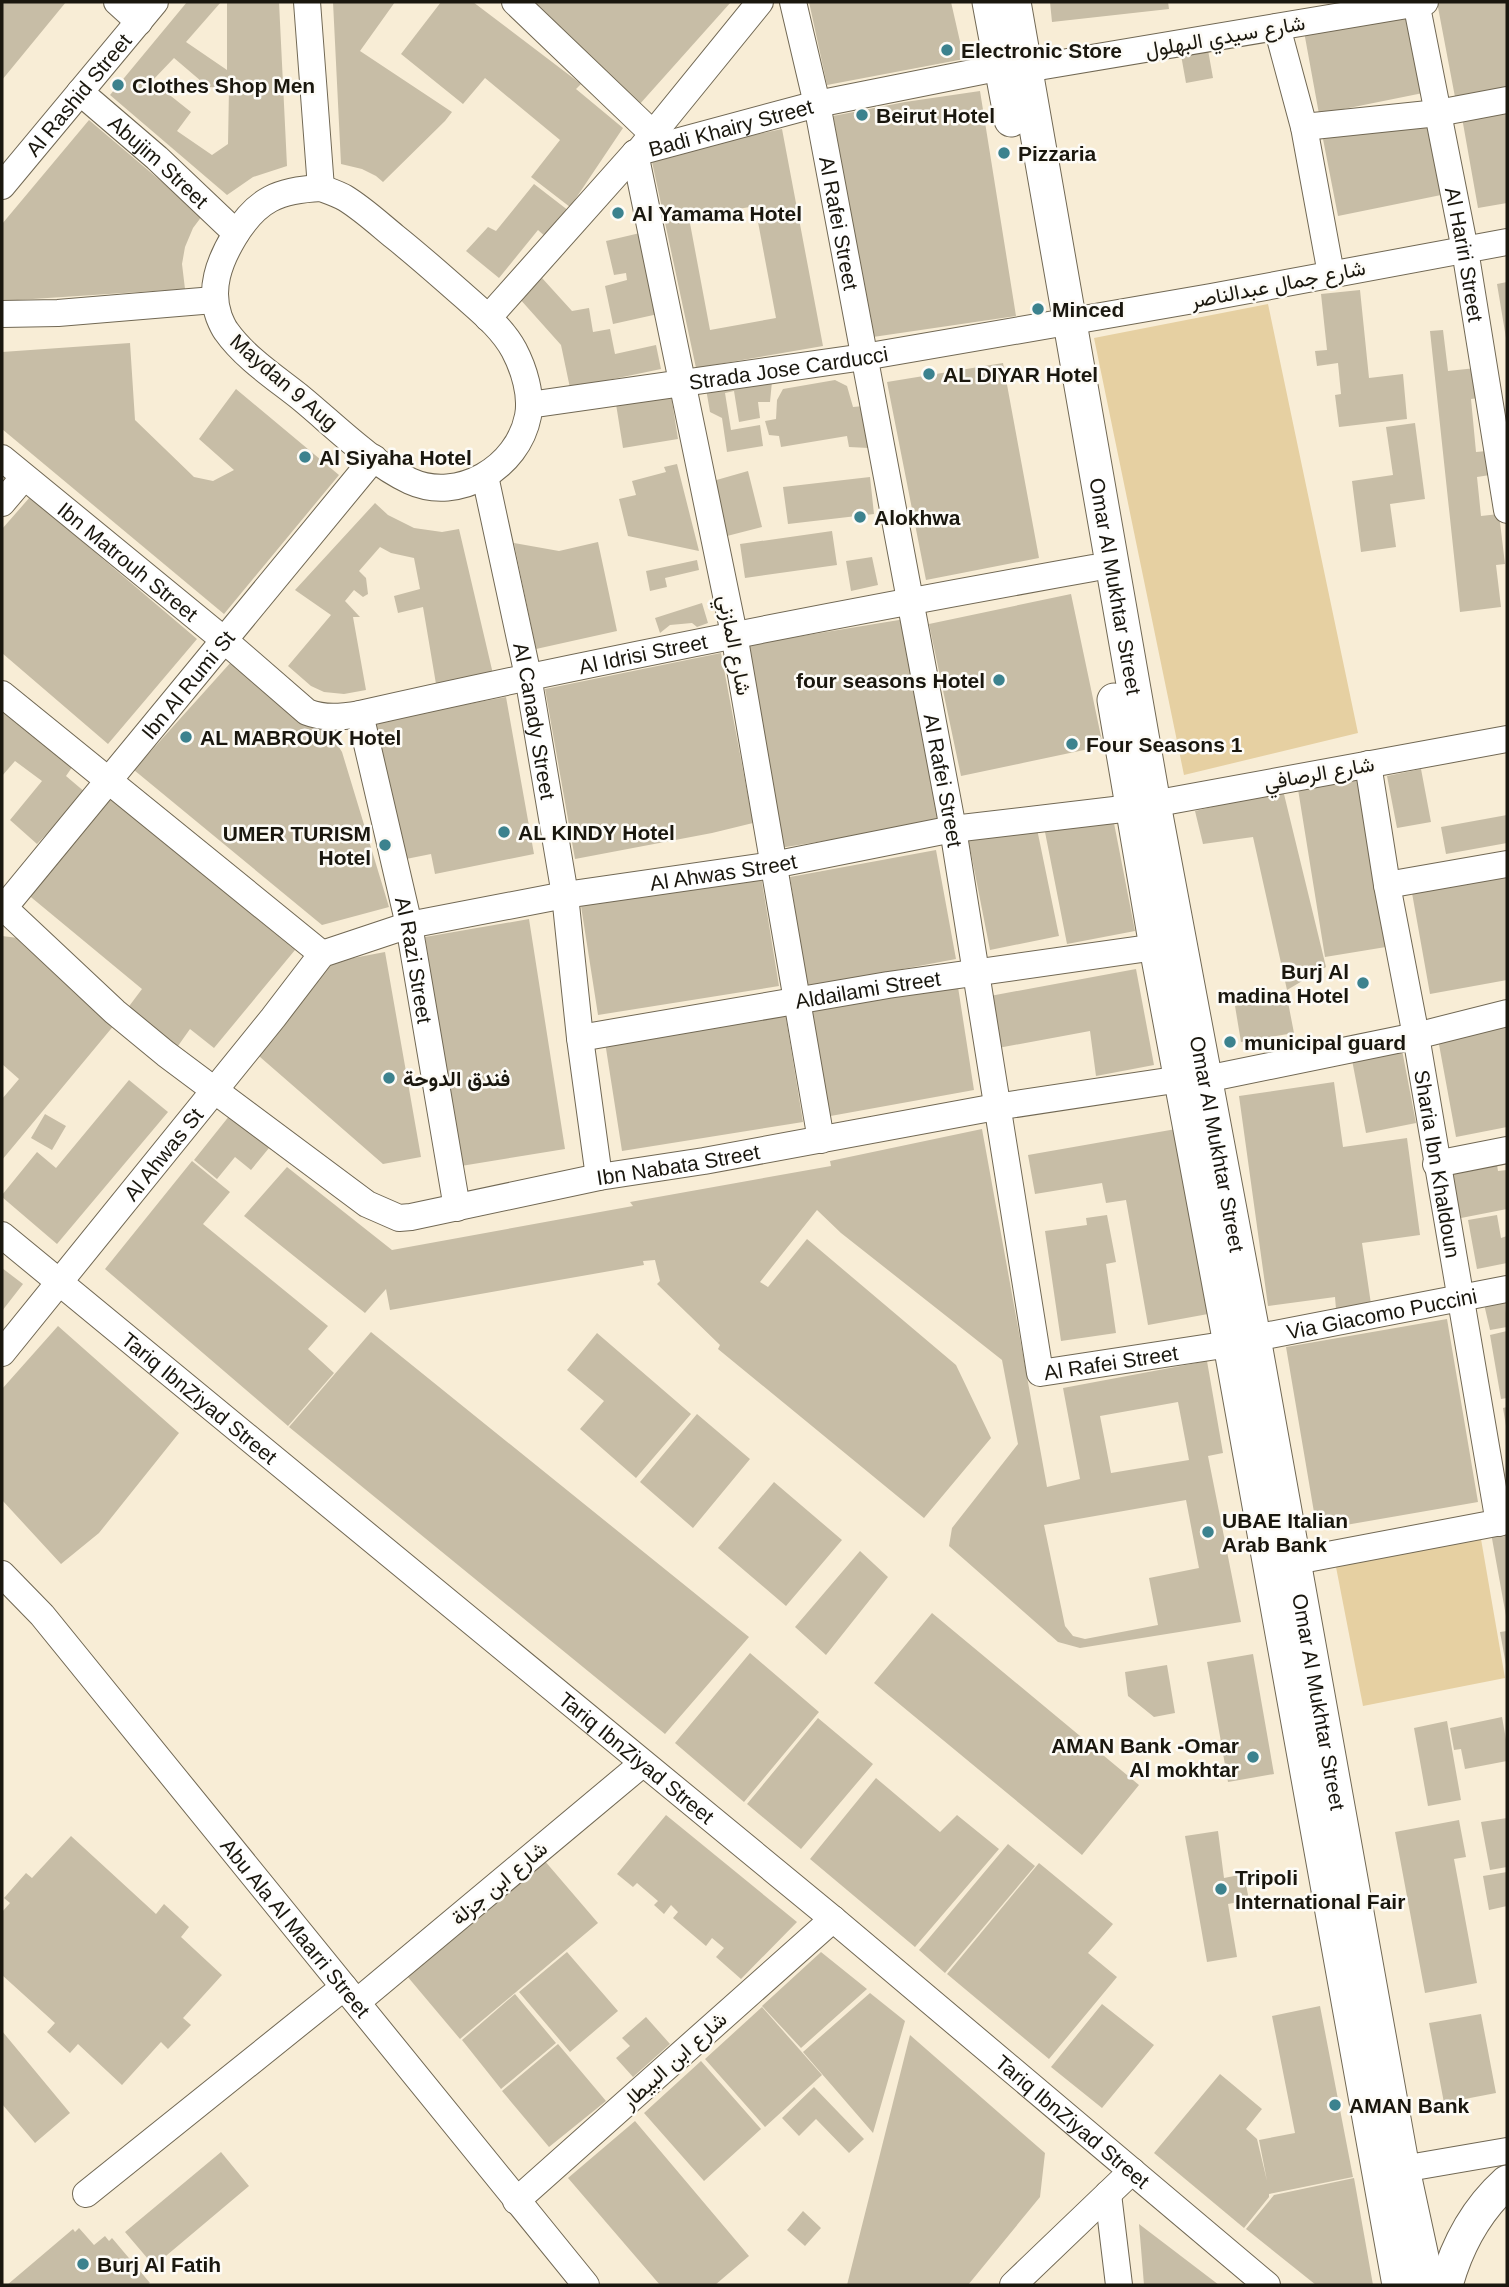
<svg xmlns="http://www.w3.org/2000/svg" width="1509" height="2287" viewBox="0 0 1509 2287" font-family="Arial,Vazirmatn,sans-serif">
<rect width="100%" height="100%" fill="#f8edd6"/>
<path fill="#e6d0a2" d="M1268,304L1358,733L1184,775L1094,338Z
M1481,1539L1505,1678L1363,1706L1336,1567Z"/>
<path fill="#c7bda6" fill-rule="evenodd" d="M2,2H66L2,80Z
M187,2H221L186,42L227,70V2H279L287,166L253,177L227,195L110,95ZM174,58L208,87L229,88L228,144L212,155L177,131L191,112L152,81Z
M333,2H395L360,51L452,112L445,121L383,182L376,176L362,169L341,164Z
M441,2H473L581,84L576,89L623,128L570,207L531,177L560,140L485,78L463,104L401,54Z
M519,2H731L639,105Z
M809,2H951L964,59L827,85Z
M1050,2H1168L1169,9L1052,22Z
M1437,2H1507V88L1455,97Z
M1406,6L1423,93L1319,114L1303,26Z
M1208,50L1213,78L1186,83L1181,55Z
M980,91L1016,316L873,337L833,116L905,102Z
M1507,104V203L1478,208L1461,112Z
M1430,116L1446,194L1338,216L1323,139Z
M89,120L202,216L193,228L185,247L182,264L185,289L2,301V224Z
M782,129L823,346L696,368L651,157ZM755,206L776,318L710,330L689,218Z
M534,184L569,211L547,238L538,230L499,278L466,251L488,227L496,231Z
M640,233L658,314L613,324L605,286L627,280L626,273L614,275L606,241Z
M542,278L572,311L589,308L593,332L610,329L615,354L656,345L661,369L570,388L561,345L519,298Z
M1507,282V337L1506,338L1497,284Z
M1360,290L1369,378L1403,374L1407,419L1339,427L1335,395L1341,394L1338,363L1317,366L1315,351L1327,350L1321,294Z
M1443,330L1448,371L1476,368L1479,398L1471,399L1476,452L1487,451L1490,475L1477,477L1481,516L1499,514L1505,564L1496,565L1501,607L1460,612L1430,331Z
M130,343L135,420L194,477L213,481L234,470L199,439L236,389L339,475L224,614L2,429V352Z
M1003,363L1039,558L926,580L887,382Z
M773,371L770,402H758L760,418L739,422L734,391L725,393L731,430L760,425L763,446L727,452L722,418L710,412L705,383Z
M835,380L847,386L853,407L864,406L869,448L849,447L847,436L781,447L779,436L769,435L765,421L776,419L777,400L783,389Z
M671,395L678,439L623,448L616,404Z
M1415,423L1425,499L1390,504L1396,547L1361,552L1352,481L1393,475L1386,427Z
M677,464L699,551L628,536L619,499L636,495L632,481L666,472L664,467Z
M748,471L762,527L727,536L713,481Z
M870,477L874,514L788,524L783,487Z
M30,497L197,639L108,744L2,653V529Z
M375,503L388,515L414,528L442,532L459,529L493,674L436,684L423,607L398,613L394,596L420,589L414,558L391,553L380,547L359,571L366,578L368,594L363,597L354,590L345,601L360,617H353L366,690L344,694L324,692L311,686L288,666L331,615L295,590Z
M832,531L837,565L745,578L740,544Z
M598,542L617,631L536,649L514,543L559,551Z
M872,557L878,585L851,591L846,561Z
M697,560L699,570L665,578L667,587L650,591L646,571Z
M1071,594L1103,746L961,776L929,624Z
M702,603L708,623L697,627L692,623L670,625L660,633L655,618Z
M905,619L941,822L780,848L746,645Z
M721,653L753,823L712,833L575,859L545,689Z
M232,661L328,730L342,752L389,907L322,925L134,770Z
M506,697L534,854L435,874L431,854L401,860L375,721Z
M2,704L75,763L66,776L86,793L37,844L10,820L42,781L15,761L2,776Z
M1421,769L1431,822L1397,828L1387,776Z
M1364,772L1392,946L1325,957L1297,783Z
M1283,790L1326,967L1287,990L1253,837L1203,844L1195,811Z
M106,794L295,950L214,1048L190,1029L173,1053L124,1013L142,989L26,893Z
M1507,815V843L1446,854L1441,827Z
M1113,818L1135,931L1067,944L1045,832Z
M1036,824L1059,936L990,950L968,838Z
M936,850L956,959L807,987L790,877Z
M761,876L779,986L598,1015L581,906Z
M1507,876V980L1430,994L1412,893Z
M529,919L565,1149L461,1166L425,937Z
M2,936L26,939L120,1018L2,1160V1099L19,1079L2,1064Z
M385,952L421,1157L383,1164L252,1050L327,963Z
M1136,969L1154,1065L1096,1076L1090,1031L998,1048L990,996Z
M958,987L974,1090L825,1117L807,1007Z
M1287,997L1294,1033L1241,1042L1235,1006Z
M785,1012L803,1122L622,1151L605,1042Z
M1507,1026V1127L1456,1137L1438,1039Z
M1402,1050L1416,1123L1366,1133L1352,1060Z
M129,1080L168,1112L57,1244L2,1197V1195L37,1152L56,1168Z
M1334,1082L1343,1147L1407,1138L1420,1235L1362,1243L1371,1304L1336,1309L1335,1297L1268,1306L1239,1096Z
M45,1114L66,1126L52,1150L31,1138Z
M230,1115L269,1148L251,1170L235,1157L217,1179L194,1160Z
M982,1129L1047,1487L1080,1479L1063,1388L1207,1361L1223,1453L1208,1456L1241,1622L1080,1648L1058,1642L949,1546L952,1528L1018,1444L1002,1360L841,1233L817,1210L760,1282L768,1287L807,1239L956,1365L991,1438L924,1518L718,1349L720,1345L657,1284L660,1281L655,1260L643,1261L644,1265L390,1310L386,1289L365,1313L244,1216L287,1167L392,1250L633,1206L630,1202L831,1166L830,1161ZM1178,1402L1189,1460L1111,1473L1100,1416ZM1186,1500L1199,1568L1149,1578L1158,1625L1085,1639L1073,1636L1065,1626L1044,1525Z
M1176,1129L1208,1314L1148,1325L1126,1200L1106,1203L1102,1183L1035,1194L1028,1155Z
M1496,1159L1498,1171L1507,1170V1209L1461,1218L1451,1167Z
M192,1161L230,1192L203,1224L328,1326L308,1349L334,1373L288,1426L105,1269Z
M1107,1215L1116,1262L1106,1264L1116,1333L1061,1341L1045,1231L1087,1225L1086,1218Z
M1497,1215L1501,1238L1507,1236V1263L1477,1269L1468,1220Z
M2,1268L23,1284L2,1311Z
M1505,1300L1507,1327L1490,1330L1484,1304Z
M1447,1319L1478,1502L1317,1530L1286,1347Z
M58,1326L179,1433L99,1533L61,1564L2,1500V1389Z
M1507,1331V1398L1501,1399L1490,1335Z
M371,1332L749,1637L665,1734L289,1427Z
M597,1333L691,1414L636,1478L580,1429L604,1401L567,1370Z
M1507,1407V1426H1506L1503,1408Z
M697,1414L750,1459L693,1528L640,1482Z
M774,1482L842,1540L786,1606L718,1548Z
M1507,1530V1616H1506L1491,1533Z
M860,1551L888,1577L826,1655L795,1627Z
M932,1613L1139,1785L1082,1855L874,1683Z
M1507,1631V1665H1506L1500,1632Z
M750,1653L819,1712L744,1802L675,1743Z
M1253,1654L1274,1774L1228,1782L1207,1662Z
M1167,1665L1175,1713L1154,1717L1128,1696L1125,1672Z
M1502,1717L1507,1745V1761L1465,1769L1461,1749L1454,1750L1450,1728Z
M818,1718L873,1764L801,1849L747,1804Z
M1447,1721L1461,1800L1428,1806L1414,1728Z
M876,1778L940,1832L957,1815L999,1849L915,1947L810,1859Z
M666,1815L797,1922L741,1979L716,1957L724,1948L712,1938L706,1946L673,1918L678,1912L671,1905L664,1914L654,1905L658,1901L637,1883L633,1887L617,1874Z
M1507,1818V1867L1490,1870L1481,1822Z
M1459,1820L1466,1857L1454,1859L1477,1983L1425,1993L1395,1832Z
M1218,1831L1224,1878L1244,1874L1249,1900L1228,1904L1237,1957L1207,1962L1185,1836Z
M71,1836L156,1914L164,1904L189,1927L181,1937L222,1975L183,2018L191,2025L168,2049L161,2042L122,2085L78,2044L70,2053L47,2032L55,2023L2,1975V1912L10,1903L4,1898L26,1873L32,1878Z
M1008,1844L1035,1866L945,1973L919,1950Z
M544,1860L598,1923L460,2039L407,1976Z
M1039,1863L1113,1924L1088,1953L1117,1977L1049,2059L947,1974Z
M1507,1872V1906L1489,1910L1483,1876Z
M567,1952L618,2011L570,2052L519,1992Z
M821,1952L867,1989L801,2048L762,2006Z
M870,1993L905,2021L873,2133L803,2052Z
M515,1994L556,2043L501,2089L462,2040Z
M1102,2004L1154,2045L1102,2108L1051,2067Z
M1320,2006L1353,2177L1269,2194V2197L1244,2228L1154,2153L1220,2074L1262,2109L1246,2129L1257,2139L1267,2181L1259,2140L1295,2133L1272,2016Z
M762,2007L822,2075L765,2127L705,2059Z
M1481,2014L1496,2093L1444,2103L1429,2023Z
M646,2017L670,2044L633,2077L616,2058L630,2046L622,2038Z
M2,2031L70,2113L35,2143L2,2104Z
M910,2035L1045,2153L1040,2197L968,2285H847Z
M558,2044L606,2101L549,2147L502,2091Z
M701,2061L761,2129L704,2181L644,2113Z
M814,2087L864,2139L849,2153L816,2119L799,2136L782,2118Z
M635,2121L749,2256L715,2285H660L568,2178Z
M221,2152L249,2186L154,2266L125,2232Z
M1354,2178L1373,2285H1316L1246,2229L1274,2195Z
M803,2211L821,2228L805,2246L787,2230Z
M1139,2224L1219,2285H1144Z
M79,2228L94,2245L105,2236L109,2241L112,2238L150,2283L147,2285H7L73,2229L75,2232Z"/>
<g fill="none" stroke-linecap="round" stroke-linejoin="round">
<g stroke="#716854" stroke-width="28">
<g id="minor">
<path d="M117,2L139,22"/>
<path d="M307,2L321,188"/>
<path d="M515,2L653,134"/>
<path id="s1" d="M793,2L817,104L953,829L1040,1373L1230,1344"/>
<path id="s2" d="M1416,2L1465,250L1507,510"/>
<path d="M1277,27L1304,127L1331,274"/>
<path d="M1026,69L1425,2"/>
<path id="s3" d="M80,92L157,158L236,233"/>
<path d="M1304,127L1438,113L1507,100"/>
<path d="M639,151L760,2"/>
<path d="M635,153L734,634L821,1140"/>
<path id="s4" d="M2,186L155,2"/>
<path d="M321,188C329,191 338,194 345,198C363,209 379,224 395,237C419,256 441,276 464,296C482,312 502,328 514,350C524,369 532,395 528,416C518,468 458,503 410,481C370,462 335,426 301,398C276,378 245,358 226,331C223,327 221,322 219,317C209,289 219,262 234,237C257,199 279,190 321,188Z"/>
<path d="M2,314L58,313L214,300"/>
<path id="s5" d="M488,318L635,153L817,104L1002,67"/>
<path id="s6" d="M529,405L864,357L1211,297L1507,242"/>
<path id="s7" d="M2,458L224,640L307,712C325,719 341,717 360,714C603,659 847,612 1093,568"/>
<path id="s8" d="M485,476L528,676L565,895L580,1038L599,1177"/>
<path d="M2,503L24,477"/>
<path d="M2,694L322,954"/>
<path id="s9" d="M360,714L409,925L457,1208"/>
<path id="s10" d="M1368,764L1387,885L1416,1036L1499,1523"/>
<path d="M1387,885L1507,864"/>
<path id="s11" d="M2,906L115,1012L166,1054L367,1204L399,1218L411,1217L599,1177L704,1161L996,1107L1181,1079"/>
<path id="s12" d="M2,910L374,458"/>
<path id="s13" d="M580,1038L888,985L1156,947"/>
<path d="M1206,1079L1416,1036L1507,1013"/>
<path d="M1436,1164L1507,1150"/>
<path id="s14" d="M2,1235L833,1919L1267,2285"/>
<path id="s15" d="M1254,1338L1507,1289"/>
<path id="s16" d="M2,1353L273,1018L322,954L409,925L565,895L773,865L953,829L1131,808L1507,739"/>
<path d="M1275,1565L1507,1521"/>
<path id="s17" d="M2,1574L42,1615L586,2285"/>
<path d="M357,2002L642,1764"/>
<path d="M1385,2172L1507,2151"/>
<path d="M86,2194L344,1987"/>
<path d="M1108,2194L1119,2285"/>
<path d="M516,2201L833,1919"/>
<path d="M1013,2285L1132,2171"/>
</g>
</g>
<g stroke="#716854" stroke-width="35">
<g id="major">
<path d="M989,2L1011,120"/>
<path id="s18" d="M1014,2L1154,804L1254,1338L1403,2169L1428,2285"/>
<path d="M1114,700L1156,947L1230,1344L1399,2285"/>
<path d="M1446,2285C1457,2245 1476,2210 1507,2182"/>
</g>
</g>
<use href="#minor" stroke="#fff" stroke-width="26"/>
<use href="#major" stroke="#fff" stroke-width="33"/>
</g>
<g fill="#3c828e" stroke="#fdfbf6" stroke-width="2.5">
<circle cx="947" cy="50" r="7"/>
<circle cx="118" cy="85" r="7"/>
<circle cx="862" cy="115" r="7"/>
<circle cx="1004" cy="153" r="7"/>
<circle cx="618" cy="213" r="7"/>
<circle cx="1038" cy="309" r="7"/>
<circle cx="929" cy="374" r="7"/>
<circle cx="305" cy="457" r="7"/>
<circle cx="860" cy="517" r="7"/>
<circle cx="999" cy="680" r="7"/>
<circle cx="186" cy="737" r="7"/>
<circle cx="1072" cy="744" r="7"/>
<circle cx="504" cy="832" r="7"/>
<circle cx="385" cy="845" r="7"/>
<circle cx="1363" cy="983" r="7"/>
<circle cx="1230" cy="1042" r="7"/>
<circle cx="389" cy="1078" r="7"/>
<circle cx="1208" cy="1532" r="7"/>
<circle cx="1253" cy="1757" r="7"/>
<circle cx="1221" cy="1889" r="7"/>
<circle cx="1335" cy="2105" r="7"/>
<circle cx="83" cy="2264" r="7"/>
</g>
<g text-anchor="middle" dominant-baseline="central" stroke-width="5" stroke-linejoin="round" paint-order="stroke">
<g font-size="21" fill="#1a170e" stroke="#fdfbf6">
<text transform="translate(1225 36) rotate(-10)">شارع سيدي البهلول</text>
<text stroke="none"><textPath href="#s4" startOffset="119">Al Rashid Street</textPath></text>
<text stroke="none"><textPath href="#s5" startOffset="320">Badi Khairy Street</textPath></text>
<text stroke="none"><textPath href="#s3" startOffset="105">Abujim Street</textPath></text>
<text stroke="none"><textPath href="#s1" startOffset="226">Al Rafei Street</textPath></text>
<text stroke="none"><textPath href="#s2" startOffset="257">Al Hariri Street</textPath></text>
<text transform="translate(1278 284) rotate(-11)">شارع جمال عبدالناصر</text>
<text stroke="none"><textPath href="#s6" startOffset="262">Strada Jose Carducci</textPath></text>
<text transform="translate(284 382) rotate(41)">Maydan 9 Aug</text>
<text stroke="none"><textPath href="#s7" startOffset="163">Ibn Matrouh Street</textPath></text>
<text stroke="none"><textPath href="#s18" startOffset="593">Omar Al Mukhtar Street</textPath></text>
<text transform="translate(735 645) rotate(79)">شارع المازني</text>
<text stroke="none"><textPath href="#s7" startOffset="740">Al Idrisi Street</textPath></text>
<text stroke="none"><textPath href="#s12" startOffset="292">Ibn Al Rumi St</textPath></text>
<text stroke="none"><textPath href="#s8" startOffset="250">Al Canady Street</textPath></text>
<text transform="translate(1319 773) rotate(-10)">شارع الرصافي</text>
<text stroke="none"><textPath href="#s1" startOffset="793">Al Rafei Street</textPath></text>
<text stroke="none"><textPath href="#s16" startOffset="922">Al Ahwas Street</textPath></text>
<text stroke="none"><textPath href="#s9" startOffset="252">Al Razi Street</textPath></text>
<text stroke="none"><textPath href="#s13" startOffset="292">Aldailami Street</textPath></text>
<text stroke="none"><textPath href="#s18" startOffset="1160">Omar Al Mukhtar Street</textPath></text>
<text stroke="none"><textPath href="#s16" startOffset="256">Al Ahwas St</textPath></text>
<text stroke="none"><textPath href="#s11" startOffset="791">Ibn Nabata Street</textPath></text>
<text stroke="none"><textPath href="#s10" startOffset="406">Sharia Ibn Khaldoun</textPath></text>
<text stroke="none"><textPath href="#s15" startOffset="130">Via Giacomo Puccini</textPath></text>
<text stroke="none"><textPath href="#s1" startOffset="1465">Al Rafei Street</textPath></text>
<text stroke="none"><textPath href="#s14" startOffset="256">Tariq IbnZiyad Street</textPath></text>
<text stroke="none"><textPath href="#s18" startOffset="1727">Omar Al Mukhtar Street</textPath></text>
<text stroke="none"><textPath href="#s14" startOffset="822">Tariq IbnZiyad Street</textPath></text>
<text transform="translate(499 1883) rotate(-40)">شارع ابن جزلة</text>
<text stroke="none"><textPath href="#s17" startOffset="460">Abu Ala Al Maarri Street</textPath></text>
<text transform="translate(674 2060) rotate(-42)">شارع ابن البيطار</text>
<text stroke="none"><textPath href="#s14" startOffset="1390">Tariq IbnZiyad Street</textPath></text>
</g>
<g font-size="21" font-weight="bold" fill="#1a170e" stroke="#fdfbf6" text-anchor="start">
<text x="961" y="50">Electronic Store</text>
<text x="132" y="85">Clothes Shop Men</text>
<text x="876" y="115">Beirut Hotel</text>
<text x="1018" y="153">Pizzaria</text>
<text x="632" y="213">Al Yamama Hotel</text>
<text x="1052" y="309">Minced</text>
<text x="943" y="374">AL DIYAR Hotel</text>
<text x="319" y="457">Al Siyaha Hotel</text>
<text x="874" y="517">Alokhwa</text>
<text x="985" y="680" text-anchor="end">four seasons Hotel</text>
<text x="200" y="737">AL MABROUK Hotel</text>
<text x="1086" y="744">Four Seasons 1</text>
<text x="518" y="832">AL KINDY Hotel</text>
<text x="371" y="833" text-anchor="end">UMER TURISM<tspan x="371" dy="24">Hotel</tspan></text>
<text x="1349" y="971" text-anchor="end">Burj Al<tspan x="1349" dy="24">madina Hotel</tspan></text>
<text x="1244" y="1042">municipal guard</text>
<text x="403" y="1078">فندق الدوحة</text>
<text x="1222" y="1520">UBAE Italian<tspan x="1222" dy="24">Arab Bank</tspan></text>
<text x="1239" y="1745" text-anchor="end">AMAN Bank -Omar<tspan x="1239" dy="24">Al mokhtar</tspan></text>
<text x="1235" y="1877">Tripoli<tspan x="1235" dy="24">International Fair</tspan></text>
<text x="1349" y="2105">AMAN Bank</text>
<text x="97" y="2264">Burj Al Fatih</text>
</g>
</g>
<rect width="1509" height="2287" fill="none" stroke="#1a170e" stroke-width="7"/>
</svg>
